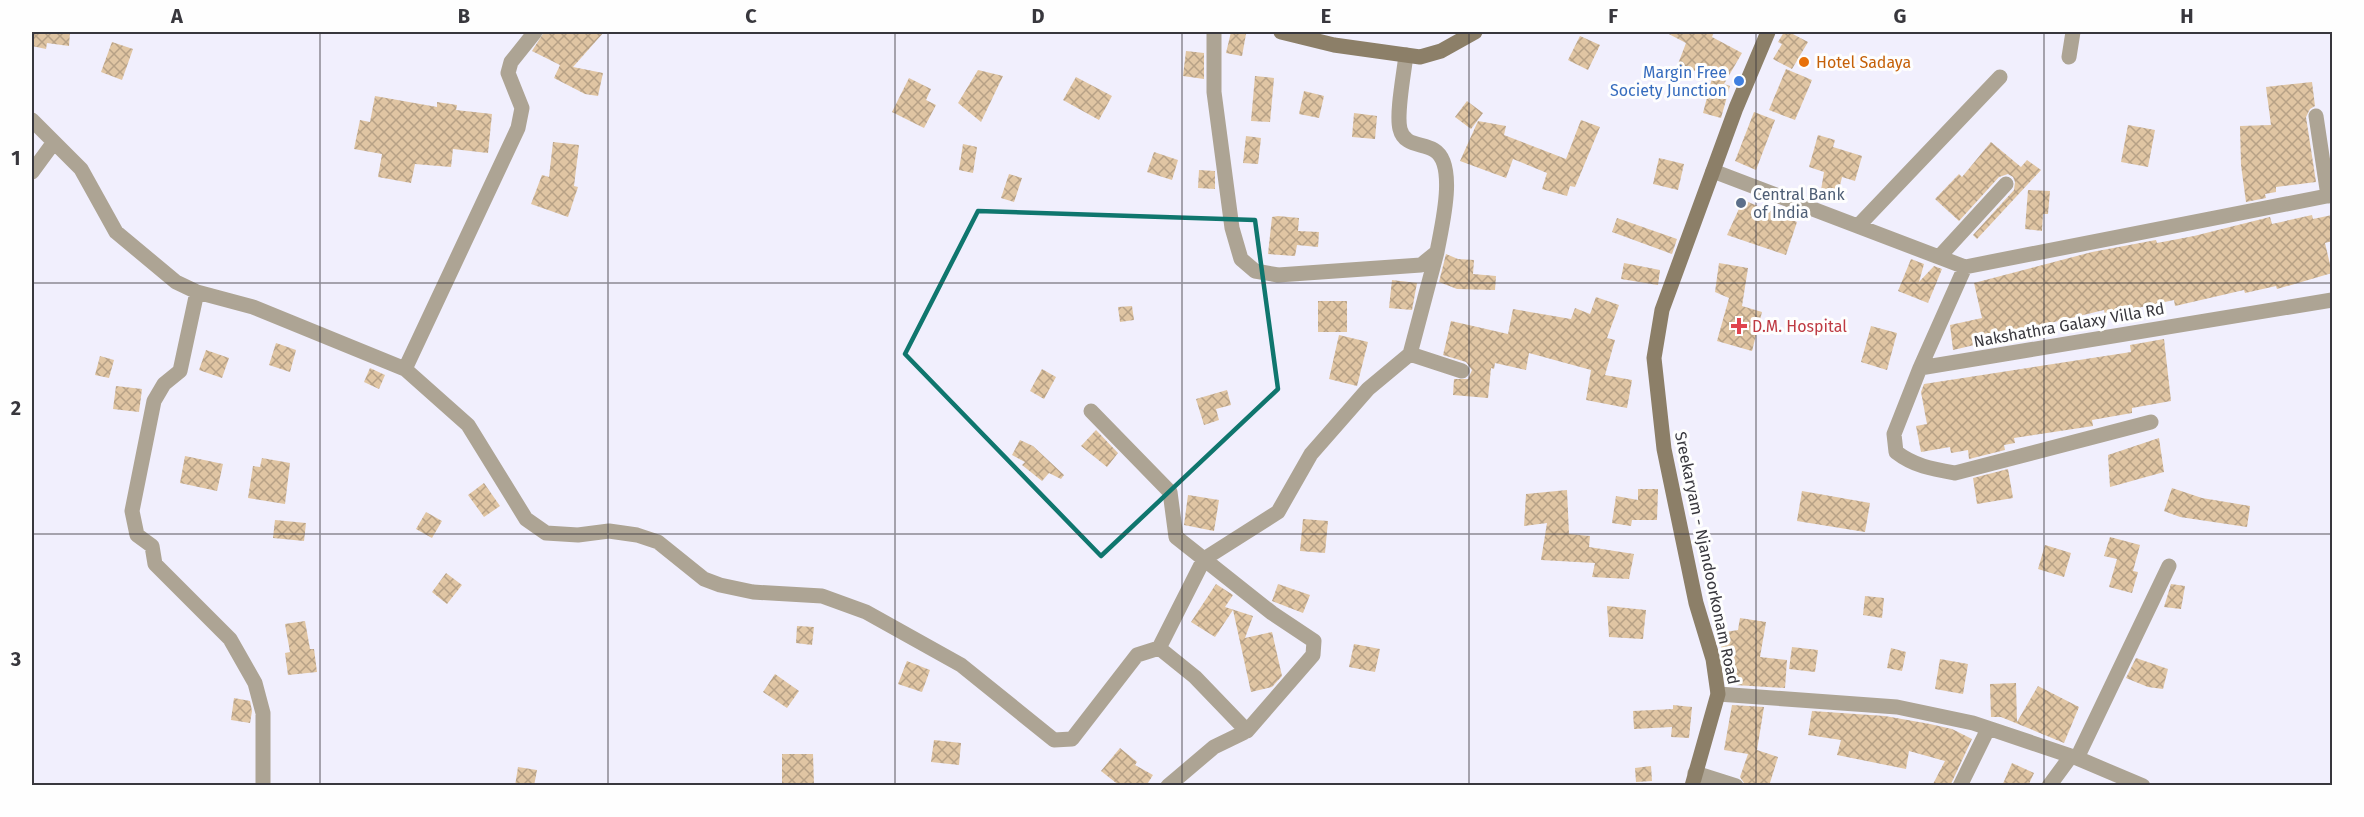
<svg xmlns="http://www.w3.org/2000/svg" width="2364" height="817" viewBox="0 0 2364 817" font-family="'Fira Sans',sans-serif">
<defs>
<pattern id="building-cross-hatch" width="8" height="8" patternUnits="userSpaceOnUse" patternTransform="scale(1.5)"><rect width="8" height="8" fill="#e0c5a3"/><path d="M0 0l8 8M0 8l8-8" fill="none" stroke="#b7a186"/></pattern>
</defs>
<rect width="100%" height="100%" fill="#f1effd"/>
<path fill="url(#building-cross-hatch)" d="M32,32H70L69,46L47,43L46,49L32,46Z
M544,32H604L573,67L603,73L598,96L585,94L554,78L560,65L532,51Z
M1231,32L1246,34L1242,56L1226,53Z
M1665,32H1714L1712,37L1742,53L1724,84L1730,86L1721,118L1703,113L1712,78L1678,64L1686,43Z
M1784,32H1789L1808,42L1792,69L1773,59L1782,44L1778,42Z
M1580,36L1600,45L1588,70L1568,60Z
M112,42L133,49L122,80L101,72Z
M1186,51L1204,53V79L1183,76Z
M1786,69L1812,80L1795,120L1769,110Z
M978,70L1003,76L981,122L958,103Z
M1255,76L1274,78L1270,122L1251,121Z
M1076,77L1112,96L1099,120L1063,100Z
M909,78L931,89L926,100L936,105L924,128L892,112Z
M2312,82L2315,106L2310,109L2306,117L2316,182L2276,187V192L2265,194L2266,198L2246,202L2241,165L2240,126L2271,125L2266,87Z
M1304,91L1324,96L1319,118L1299,114Z
M375,96L437,107V102L457,105L456,110L492,114L488,153L453,149L451,167L415,164L411,183L378,177L382,154L354,149L360,120L370,122Z
M1467,101L1483,113L1471,129L1455,117Z
M1754,112L1775,120L1756,170L1735,161Z
M1354,113L1377,116L1375,139L1352,137Z
M1581,120L1600,127L1575,187L1570,186L1567,196L1542,189L1547,173L1513,159L1506,178L1460,161L1478,121L1506,126L1504,135L1566,159Z
M2128,125L2155,130L2148,167L2121,162Z
M1818,135L1835,140L1833,147L1862,156L1855,181L1842,177L1838,194L1821,190L1824,172L1809,167Z
M1246,136L1261,138L1258,164L1243,163Z
M553,142L579,145L574,186L578,187L568,217L531,204L542,175L549,177Z
M1991,142L2021,167L2027,160L2041,170L1977,239L1973,235L2014,190L2015,182L2013,177L2008,174L1999,177L1959,221L1935,199L1959,174L1962,177Z
M963,144L977,147L973,173L959,170Z
M1154,152L1178,160L1172,180L1147,172Z
M1659,158L1684,164L1678,190L1653,184Z
M1199,170L1215,171V189L1198,188Z
M1009,174L1022,178L1014,202L1001,198Z
M2028,190L2050,191L2048,214H2043L2042,231L2025,229Z
M1743,200L1797,222L1786,255L1727,235Z
M2312,215L2313,219L2332,215V241L2325,243L2332,273L2277,289L2276,286L2245,293L2244,290L2175,306L2174,300L2105,315L2104,310L2038,326L2039,331L2010,337L2009,332L1982,339L1983,343L1953,350L1950,325L1982,318L1974,283L2092,252L2156,240L2157,243L2194,236L2270,217L2272,224Z
M1278,216L1299,218L1298,231L1319,232L1318,247L1297,245L1295,256L1268,254L1272,217Z
M1617,218L1677,239L1672,254L1612,232Z
M1446,254L1458,259L1474,260L1473,274L1496,276L1495,290L1457,289L1439,282Z
M1911,259L1924,264L1919,282L1934,266L1942,269L1928,303L1898,291Z
M1624,263L1660,270L1658,285L1621,279Z
M1719,263L1748,268L1742,306L1762,312L1752,351L1717,341L1729,298L1715,292Z
M1392,280L1417,283L1412,310L1389,308Z
M1596,297L1619,305L1607,338L1615,340L1605,375L1632,380L1627,408L1586,400L1591,370L1529,353L1526,370L1495,363L1494,369L1491,368L1488,398L1453,395L1454,379H1468L1472,370L1466,362L1443,355L1451,321L1508,334L1513,309L1571,319L1575,308L1590,314Z
M1318,301H1347V332H1318Z
M1132,306L1134,320L1120,322L1118,307Z
M1871,326L1897,333L1887,370L1861,362Z
M1339,335L1368,342L1357,386L1329,379Z
M2164,339L2171,401L2132,408V413L2092,420L2093,426L2014,438L2015,443L2004,445L2005,450L1969,459L1968,450L1951,453L1950,447L1921,452L1916,426L1927,424L1921,392L1924,384L2131,352L2130,345Z
M276,343L296,350L290,372L269,365Z
M206,350L229,358L222,378L199,370Z
M100,356L114,360L109,378L95,375Z
M370,368L385,375L379,389L364,382Z
M1042,369L1056,377L1044,399L1030,391Z
M116,386L142,389L139,412L113,409Z
M1227,390L1231,405L1216,409L1219,420L1204,425L1196,399Z
M1096,430L1118,453L1107,467L1081,446Z
M2159,438L2164,472L2110,487L2108,455Z
M1020,440L1033,446L1064,475L1061,479L1049,473L1042,481L1022,465L1025,462L1012,455Z
M185,456L223,464L217,491L180,483Z
M262,458L290,463L285,504L248,498L253,466L260,467Z
M2008,469L2013,498L1977,504L1973,478Z
M484,483L500,506L484,517L468,495Z
M2172,488L2202,498L2250,506L2247,527L2180,517L2164,511Z
M1638,489H1658L1657,520H1632L1631,526L1612,523L1616,496L1638,500Z
M1567,490L1569,534L1590,536L1589,547L1634,554L1629,579L1592,577L1595,563L1541,560L1547,523L1524,526L1526,494Z
M1802,491L1870,503L1865,532L1797,521Z
M1188,495L1219,500L1214,531L1184,525Z
M426,512L442,521L432,538L416,529Z
M1303,519L1328,521L1325,553L1300,551Z
M275,520L306,523L304,541L273,538Z
M2110,537L2140,545L2133,571L2138,572L2132,593L2109,587L2117,559L2104,556Z
M2045,545L2071,553L2064,577L2038,569Z
M446,573L462,585L447,604L432,592Z
M1216,584L1233,595L1225,607L1253,616L1245,638L1272,632L1282,676L1272,687L1251,692L1233,610L1215,637L1191,622Z
M1278,584L1310,595L1303,613L1272,601Z
M2171,584L2185,586L2181,609L2164,607Z
M1865,596L1884,598L1882,618L1863,615Z
M1607,606L1646,610L1643,639L1609,637Z
M1740,618L1766,622L1760,657L1787,660L1785,688L1735,685V683H1730L1733,651L1722,652L1719,633L1738,630Z
M305,621L310,649H314L317,672L288,675L285,653L290,652L285,624Z
M797,626L814,627L812,645L796,643Z
M1354,644L1380,649L1375,672L1349,667Z
M1792,647L1818,650L1815,672L1789,669Z
M1891,648L1906,652L1902,671L1887,668Z
M2136,658L2168,669L2163,689L2148,687L2126,678Z
M1940,659L1968,664L1963,694L1935,689Z
M907,661L930,670L922,692L898,684Z
M775,674L799,691L787,708L763,692Z
M2016,683L2017,722L2038,686L2079,707L2064,743L2001,717H1991L1990,684Z
M234,698L250,701L252,711L250,723L231,720Z
M1673,705L1692,707L1689,738L1671,737L1672,727L1634,729L1633,711L1673,709Z
M1732,705L1764,707L1757,750L1778,757L1769,786H1746L1740,777L1748,754L1724,750Z
M1812,711L1885,716L1930,724L1952,729L1972,739L1950,786H1932L1945,761L1909,751L1906,769L1837,755L1841,740L1808,735Z
M934,740L961,743L959,765L931,762Z
M1120,748L1137,762L1135,765L1153,775L1146,786H1120L1101,771Z
M782,754H813L814,786H782Z
M2012,763L2034,773L2028,786H2002Z
M1651,766L1652,781L1636,782L1635,768Z
M518,767L537,770L534,786H515Z"/>
<g fill="none" stroke-linecap="round" stroke-linejoin="round">
<path stroke="#ada494" stroke-width="15" d="M1214,32V92L1232,228L1241,259L1255,271L1278,275L1421,265L1437,252C1441,229 1458,164 1434,150C1422,143 1404,146 1400,129C1396,114 1404,73 1406,55
M2069,57L2073,32
M2316,116L2328,196
M32,120L81,169L116,232L176,282L197,292L253,307L405,369L468,425L526,519L546,533L578,535L609,531L637,535L658,542L704,579L720,585L753,592L822,596L866,612L961,665L1054,740L1072,739L1137,655L1159,648L1195,677L1247,731
M1713,171L1965,267L2332,195
M32,172L54,142
M1858,226L2000,77
M1939,257L2006,184
M1965,267L1920,368L2332,300
M197,292L180,371L164,384L154,401L132,511L137,535L152,546L155,564L230,639L255,683L263,713V786
M1410,354L1462,371
M1920,368L1894,434L1896,452C1914,466 1932,469 1955,473L2151,422
M405,369L518,128L522,108L508,73L511,62L535,32
M1091,411L1170,492L1176,537L1272,613L1314,641L1313,655L1247,731L1214,747L1168,786
M1159,648L1204,559L1278,512L1311,454L1368,389L1410,354L1437,252
M1718,694L1897,707L1973,723L2077,758L2143,786
M2077,758L2169,566
M1695,773L1736,786
M1960,786L1988,729
M2049,786L2071,756"/>
<path stroke="#8c7f68" stroke-width="15" d="M1281,32L1334,45L1420,57L1441,51L1475,32
M1692,786L1718,694L1713,659L1696,603L1664,449L1654,358L1662,310L1736,108L1768,32"/>
</g>
<path fill="none" stroke="#0f766e" stroke-width="4.5" stroke-linejoin="round" d="M978,211L1255,220L1278,389L1101,556L905,354Z"/>
<path fill="none" stroke="#38373d" stroke-width="1.5" stroke-opacity="0.55" d="M320,32V786M608,32V786M895,32V786M1182,32V786M1469,32V786M1756,32V786M2044,32V786M32,283H2332M32,534H2332"/>
<circle fill="#e8710a" stroke="#fefefe" stroke-width="2" cx="1804" cy="62" r="6"/>
<circle fill="#3f7fe0" stroke="#fefefe" stroke-width="2" cx="1739" cy="81" r="6"/>
<circle fill="#5c6f8a" stroke="#fefefe" stroke-width="2" cx="1741" cy="203" r="6"/>
<path fill="#e0444e" stroke="#fefefe" stroke-width="2" d="M1736 317h6v6h6v6h-6v6h-6v-6h-6v-6h6z"/>
<g text-anchor="middle" dominant-baseline="central" stroke-width="6" stroke-linejoin="round" paint-order="stroke">
<g font-size="16" fill="#c56008" stroke="#fefefe" text-anchor="start">
<text x="1816" y="62">Hotel Sadaya</text>
</g>
<g font-size="16" fill="#366cbe" stroke="#fefefe" text-anchor="end">
<text x="1727" y="72">Margin Free<tspan x="1727" dy="18">Society Junction</tspan></text>
</g>
<g font-size="16" fill="#4e5e75" stroke="#fefefe" text-anchor="start">
<text x="1753" y="194">Central Bank<tspan x="1753" dy="18">of India</tspan></text>
</g>
<g font-size="16" fill="#38373d" stroke="#fefefe">
<text transform="translate(2069 325) rotate(-10)">Nakshathra Galaxy Villa Rd</text>
<text transform="translate(1707 558) rotate(78)">Sreekaryam - Njandoorkonam Road</text>
</g>
<g font-size="16" fill="#be3a42" stroke="#fefefe" text-anchor="start">
<text x="1752" y="326">D.M. Hospital</text>
</g>
</g>
<rect width="2364" height="817" fill="none" stroke="#fefefe" stroke-width="66"/>
<rect x="33" y="33" width="2298" height="751" fill="none" stroke="#38373d" stroke-width="2"/>
<g font-size="20" text-anchor="middle" font-weight="bold" fill="#38373d">
<text x="177" y="23">A</text>
<text x="464" y="23">B</text>
<text x="751" y="23">C</text>
<text x="1038" y="23">D</text>
<text x="1326" y="23">E</text>
<text x="1613" y="23">F</text>
<text x="1900" y="23">G</text>
<text x="2187" y="23">H</text>
<text x="16" y="165">1</text>
<text x="16" y="415">2</text>
<text x="16" y="666">3</text>
</g>
</svg>
